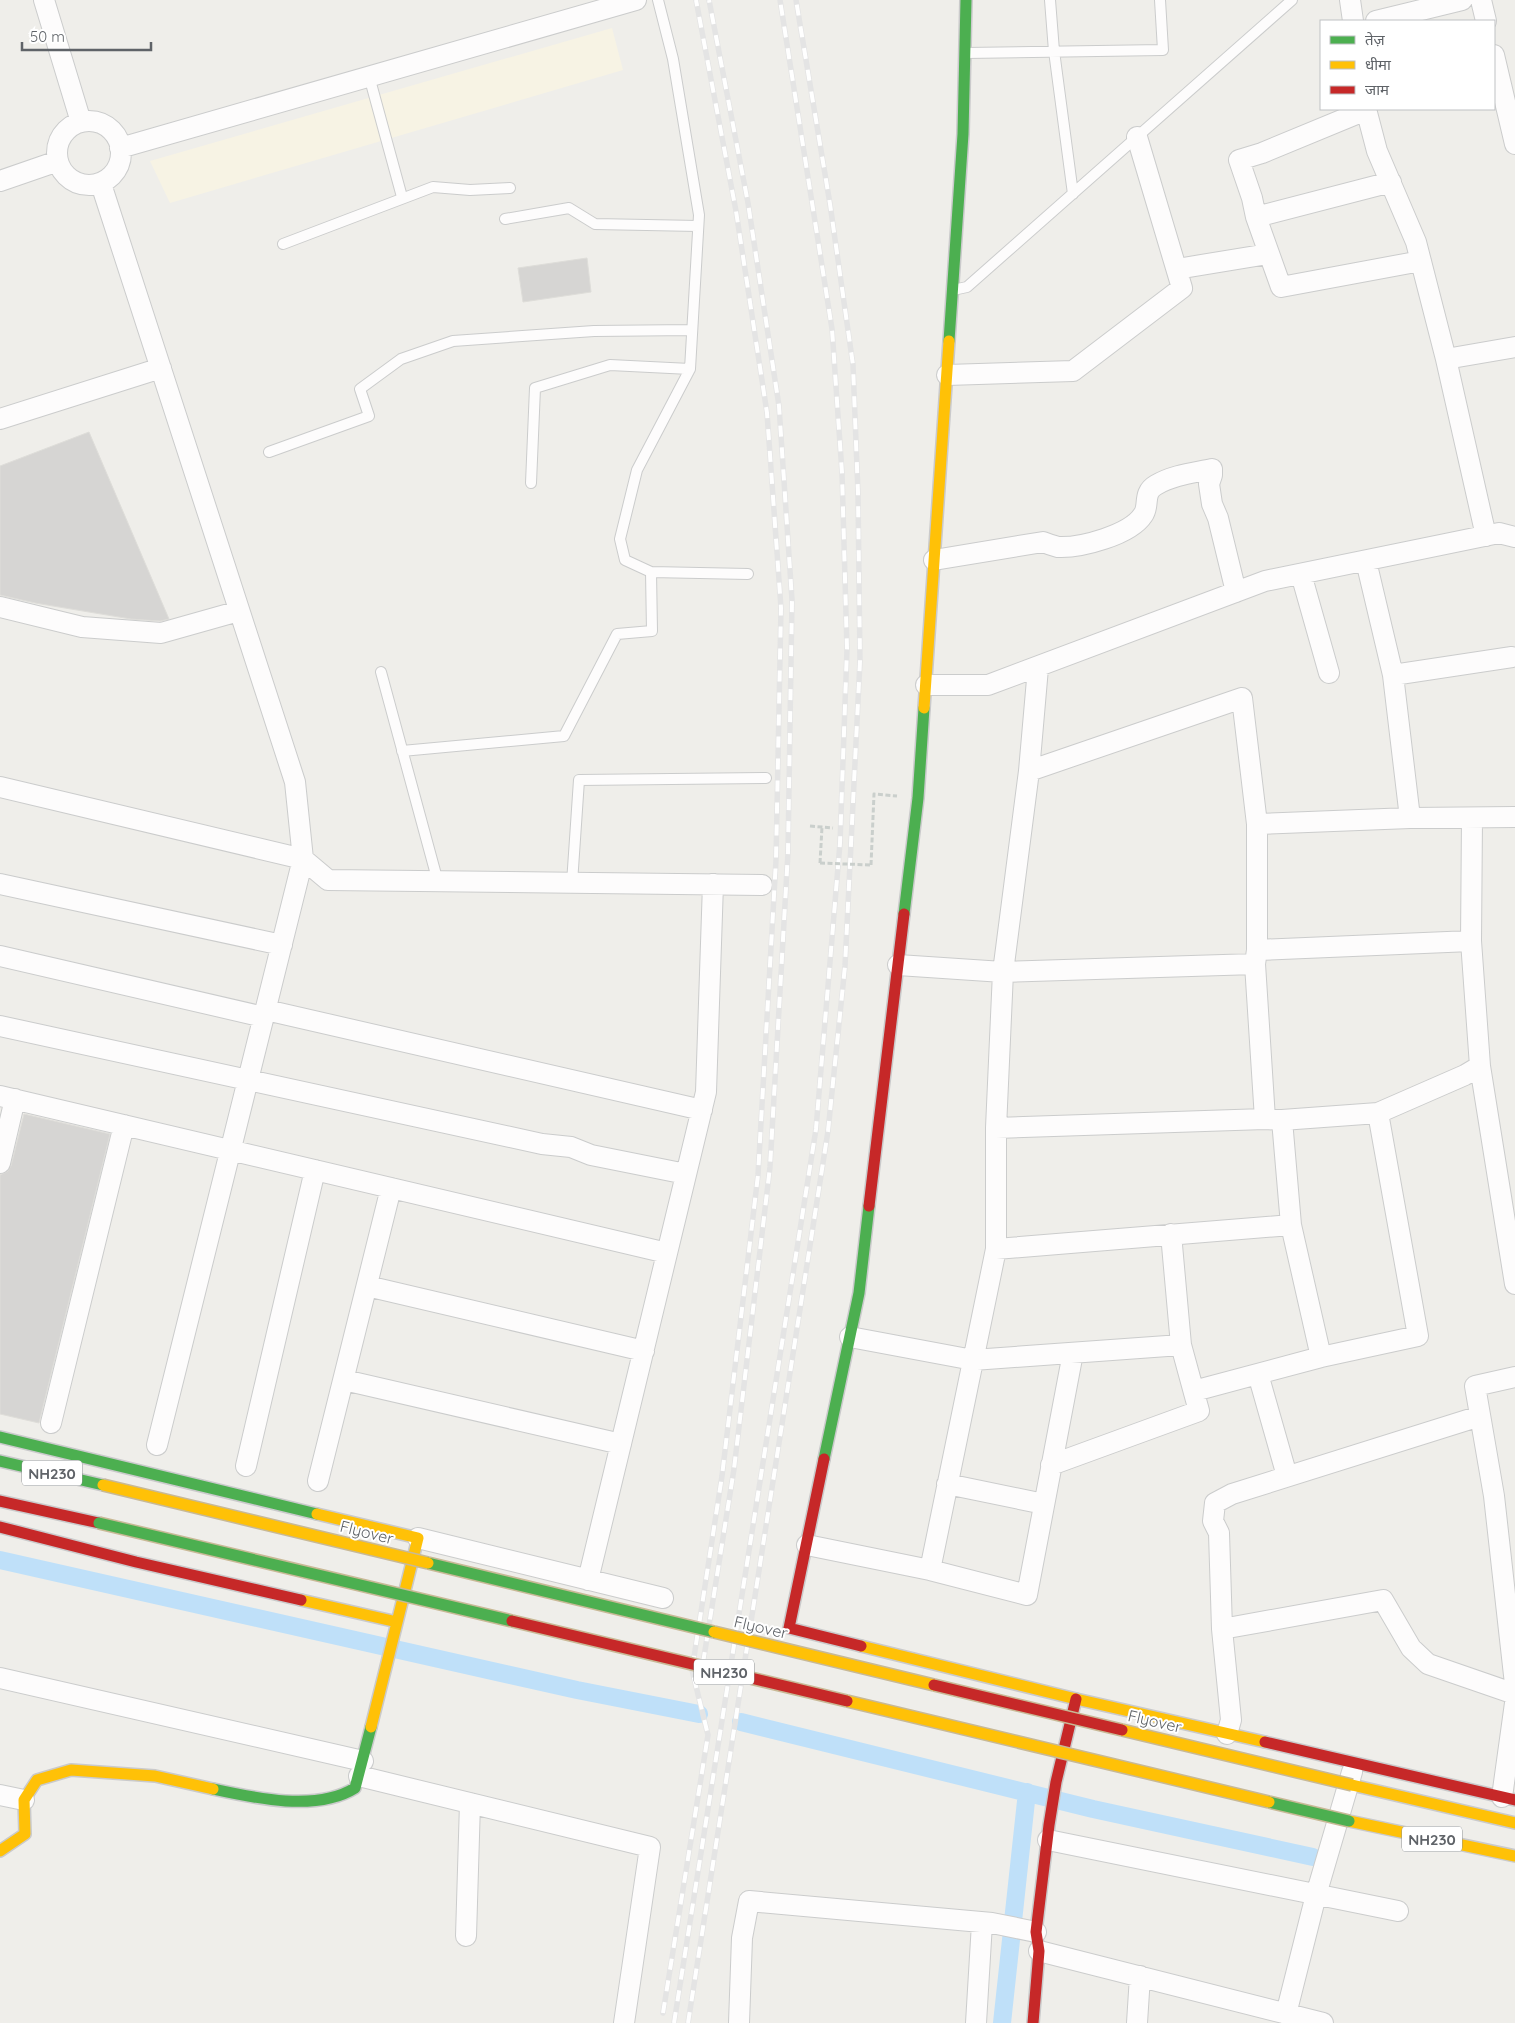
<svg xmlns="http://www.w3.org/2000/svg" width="1515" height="2023" viewBox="0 0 1515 2023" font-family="Quicksand,'Noto Sans Devanagari',sans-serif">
<rect width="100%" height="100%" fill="#efeeea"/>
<path fill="#f7f3e4" d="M612,28L623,70L170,203L150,161Z"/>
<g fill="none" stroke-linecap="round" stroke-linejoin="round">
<path stroke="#bfe0f9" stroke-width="18" d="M0,1560L577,1690L699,1714
M741,1722L1093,1809L1313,1857
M1002,2023L1027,1792"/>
</g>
<path fill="#d6d5d3" stroke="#deddd9" d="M587,258L591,292L523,302L518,268Z
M89,432L169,619L160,621L131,619L35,603L0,595V466Z
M24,1114L110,1134L39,1423L0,1414V1175L8,1171L11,1166Z"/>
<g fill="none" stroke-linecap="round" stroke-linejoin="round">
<g stroke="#cbcccc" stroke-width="12">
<path id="lane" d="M658,0L673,59L699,215L690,369L637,470L620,539L625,560L651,572L748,574
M1050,0L1054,51L1073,194
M966,53L1163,50L1160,0
M369,76L402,197
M505,219L569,208L595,224L698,226
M283,244L433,187L470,190L510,188
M953,290L967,287L1292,0
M269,452L369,416L360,389L401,359L453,341L594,331L692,330
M531,483L535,388L610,365L690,369
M381,672L438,882
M402,751L564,736L617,634L652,631L651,572
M572,883L579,780L766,778"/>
</g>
<g stroke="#cbcccc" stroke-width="22">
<path id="street" d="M44,0L81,122
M1350,0L1353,21
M1481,0L1486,21
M1376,21L1462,0
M1494,55L1515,144
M1366,109L1377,151L1416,242L1446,359
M1366,110L1262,153L1239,160L1252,198L1256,217L1281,287L1421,261
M57 153a32 32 0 1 1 64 0a32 32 0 1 1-64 0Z
M120,148L636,0
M0,181L58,161
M101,184L295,782L303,859L157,1445
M1256,217L1391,182
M1177,269L1268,254
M947,375L1073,371L1182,288L1137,137
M0,419L161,368
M1486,536L1446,359L1515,347
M934,560L1043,542C1048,544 1054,546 1058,547C1081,548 1130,535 1143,515C1150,506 1142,493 1156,485C1173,475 1193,473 1212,469V475L1209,484L1212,504L1218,518L1236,592
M1366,561L1393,675L1512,657
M1301,574L1329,673
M0,607L82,627L161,633L239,611
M1038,668L1029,771L1003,972L996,1128L1265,1119L1282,1120L1378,1113L1465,1075L1480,1066L1471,941L1472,818
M1393,675L1410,818
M926,685H988L1265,581L1499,533L1515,537
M0,787L303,859L328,880L762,885
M1257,824L1410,818L1515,817
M0,884L282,945
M1257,950L1471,941
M0,956L264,1017
M1255,964L1265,1119
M898,965L1003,972L1255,964L1257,950V824L1242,698L1029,771
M266,1010L702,1110
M0,1026L542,1144L571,1147L591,1155L686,1174
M1480,1066L1515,1284
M0,1096L667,1253
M996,1128V1249L1291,1225L1282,1120
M0,1163L15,1099
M367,1286L644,1351
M850,1337L973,1360L1181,1345L1171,1234
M1321,1357L1418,1336L1378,1113
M1258,1374L1287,1476
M1515,1377L1475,1386L1494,1496L1515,1684
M344,1380L621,1444
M1194,1391L1321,1357L1291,1225
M51,1423L124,1125
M1051,1465L1199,1411L1181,1345
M246,1466L315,1170
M318,1481L391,1188
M947,1484L1044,1504
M418,1538L663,1598
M807,1545L930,1570L1027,1595L1073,1353
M930,1570L996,1249
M588,1580L706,1092L713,884
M1222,1629L1383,1600L1411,1648L1428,1664L1515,1694
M0,1678L363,1761
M1227,1734L1231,1720L1222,1629L1219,1533L1213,1521L1215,1503L1232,1494L1480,1416
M359,1776L650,1847L624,2023
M0,1795L24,1800
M1502,1797L1515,1703
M1048,1840L1398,1911
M466,1936L470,1803
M1039,1951L1323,2023
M1286,2014L1316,1895L1352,1772
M739,2023L742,1938L749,1901L992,1923L1036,1932
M976,2023L982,1923
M1137,2023L1140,1976"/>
</g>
<g stroke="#cacacb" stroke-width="14">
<path id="fast" d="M949,341L963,134L966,0
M904,914L918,798L924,708
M0,1437L317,1514
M824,1459L859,1293L869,1206
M0,1461L103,1485
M213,1789C254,1798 317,1812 355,1788L371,1727"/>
</g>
<g stroke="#cacacb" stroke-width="14">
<path id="slow" d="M924,708L949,341
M317,1514L418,1538L371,1727
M301,1600L397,1622
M861,1646L1076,1699L1265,1742
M1352,1785L1515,1823
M1349,1821L1515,1856
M0,1851L25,1834L24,1800L37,1780L71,1770L155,1776L213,1789"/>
</g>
<g stroke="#cacacb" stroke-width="14">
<path id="jam" d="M869,1206L904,914
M824,1459L789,1628L861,1646
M0,1501L99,1523
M0,1527L136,1562L301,1600
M1265,1742L1515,1800
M1033,2023L1039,1951L1036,1932L1049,1825L1056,1782L1076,1699"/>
</g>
<path stroke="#cacfcc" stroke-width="3" stroke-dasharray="5 2.5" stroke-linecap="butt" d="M810,826L833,828
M820,863L822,827
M871,865L874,794L897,796"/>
<use href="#lane" stroke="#fdfcfc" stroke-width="10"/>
<use href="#street" stroke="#fdfcfc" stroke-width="20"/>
<use href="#fast" stroke="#4caf50" stroke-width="11"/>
<use href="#slow" stroke="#ffc107" stroke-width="11"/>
<use href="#jam" stroke="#c62828" stroke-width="11"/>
<g stroke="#e4e4e4" stroke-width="5.5">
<path id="rail" d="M703,1663L734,1469L770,1167L788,852L792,600L779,406L748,203L709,0
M663,2013L708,1735L692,1670L722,1476L758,1175L776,860L781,608L767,413L736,211L696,0
M674,2023L816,1129L840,843L847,649L842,473L832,329L780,0
M688,2023L828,1131L845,966L860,661L858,493L853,365L830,204L796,0"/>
</g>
<use href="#rail" stroke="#fff" stroke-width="4" stroke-dasharray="11" stroke-linecap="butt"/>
<g stroke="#c8b996" stroke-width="14" stroke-linecap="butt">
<path id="fast-bridge" d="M99,1523L512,1621
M428,1563L714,1632
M1269,1802L1349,1821"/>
</g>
<g stroke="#c8b996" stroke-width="14" stroke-linecap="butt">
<path id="slow-bridge" d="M103,1485L428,1563
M714,1632L934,1685
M847,1701L1269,1802
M1122,1730L1352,1785"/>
</g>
<g stroke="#c8b996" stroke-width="14" stroke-linecap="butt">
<path id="jam-bridge" d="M512,1621L847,1701
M934,1685L1122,1730"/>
</g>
<path stroke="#cacfcc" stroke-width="3" stroke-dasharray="5 2.5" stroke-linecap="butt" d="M820,863L871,865"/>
<use href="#fast-bridge" stroke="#4caf50" stroke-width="11"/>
<use href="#slow-bridge" stroke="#ffc107" stroke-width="11"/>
<use href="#jam-bridge" stroke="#c62828" stroke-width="11"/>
</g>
<g text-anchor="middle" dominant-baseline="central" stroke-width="4" stroke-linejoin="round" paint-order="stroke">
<g fill="#fff" stroke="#8f9295" stroke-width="1">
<rect x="22" y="1460.5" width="60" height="25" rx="4"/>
<rect x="694" y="1659.5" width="60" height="25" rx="4"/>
<rect x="1402" y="1826.5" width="60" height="25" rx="4"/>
</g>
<g font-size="15" font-weight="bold" fill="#5f6368">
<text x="52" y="1473">NH230</text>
<text x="724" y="1672">NH230</text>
<text x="1432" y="1839">NH230</text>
</g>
<g font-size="16" fill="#5f6368" stroke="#fff">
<text transform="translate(367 1532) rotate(14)">Flyover</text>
<text transform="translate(761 1627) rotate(13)">Flyover</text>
<text transform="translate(1155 1721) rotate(13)">Flyover</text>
</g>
</g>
<rect x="1320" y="20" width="175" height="90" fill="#ffffff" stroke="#bfc1c3"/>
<rect x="1330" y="36" width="25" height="8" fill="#4caf50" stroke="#bfc1c3"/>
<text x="1365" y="45" font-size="15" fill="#5f6368">तेज़</text>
<rect x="1330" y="61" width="25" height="8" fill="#ffc107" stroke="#bfc1c3"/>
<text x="1365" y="70" font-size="15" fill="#5f6368">धीमा</text>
<rect x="1330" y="86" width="25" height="8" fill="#c62828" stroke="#bfc1c3"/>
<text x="1365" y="95" font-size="15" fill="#5f6368">जाम</text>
<path d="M22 42v8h129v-8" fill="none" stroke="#5f6368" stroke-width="2.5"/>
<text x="30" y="42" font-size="15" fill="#5f6368" stroke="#ffffff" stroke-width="4" paint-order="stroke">50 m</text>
</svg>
